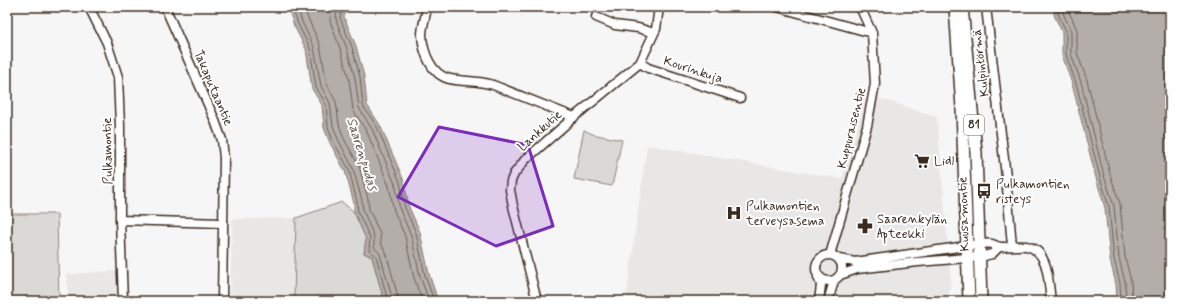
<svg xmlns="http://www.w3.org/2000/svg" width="1177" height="308" viewBox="0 0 1177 308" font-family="Mynerve,sans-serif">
<rect width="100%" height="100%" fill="#f7f6f6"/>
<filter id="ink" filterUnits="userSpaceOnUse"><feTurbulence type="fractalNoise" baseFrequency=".025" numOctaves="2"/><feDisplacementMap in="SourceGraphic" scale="8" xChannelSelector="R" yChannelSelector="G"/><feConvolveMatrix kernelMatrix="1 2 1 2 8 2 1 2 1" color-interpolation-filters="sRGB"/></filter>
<g filter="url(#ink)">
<path fill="#e9e7e6" d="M867,94L937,117L951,281L948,301H627L626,299L647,145L842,179Z
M296,218L294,301H230L232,219Z
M117,271V301H68L66,274Z"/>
<path fill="#dbd9d6" stroke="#8b827a" d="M584,130L592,134L622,140L612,186L574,179Z
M342,202L354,212L366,239L364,253L372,257L384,301H294L296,218Z
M7,214H57L59,301H7Z"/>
<path fill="#b4aeaa" stroke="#847972" d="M288,7H347L344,17L356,46L364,76L367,105L380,125L404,181L409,207L420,232L429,274L438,301H384L372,257L364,253L366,239L354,212V203L345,171L330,143L324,128L322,105L312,89L306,49L294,26Z
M1054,7H1170V301H1117L1116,284L1110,260L1105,208L1096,178L1072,84L1062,55V32L1054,15Z"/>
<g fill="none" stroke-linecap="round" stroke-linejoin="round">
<path stroke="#6b5f56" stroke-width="1" d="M292,7L298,24L310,48L316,87L326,104L328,127L333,141L349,169L357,202L358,212L370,238L369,250L376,256L388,301
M297,7L302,22L314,47L321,86L330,103L333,126L338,139L353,168L362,201L363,210L374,237V247L380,254L393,301
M303,7L320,45L327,84L336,102L339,124L343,137L359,166L368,199L369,209L380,234L381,244L386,252L399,301
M331,7L330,21L341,51L349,79L353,110L367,132L389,186L394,211L405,236L414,278L422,301
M337,7L336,20L347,49L355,78L359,108L372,129L395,184L400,210L411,235L420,276L429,301
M343,7L340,18L352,47L360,77L363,106L377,127L400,182L405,208L416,233L425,275L434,301
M1058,7V14L1066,31V55L1076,83L1100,177L1109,207L1114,259L1120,283L1121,301
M1063,7V13L1071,31V54L1081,82L1104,176L1114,206L1119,258L1125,282L1126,301
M1069,7V12L1077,30V53L1087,80L1110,174L1120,204L1125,257L1131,281L1132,301"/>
<g stroke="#3b2a1e" stroke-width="11">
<path id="minor" d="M89,7L107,43L118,77L120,126V220L123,301
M165,7L214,118L222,140L224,158L222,301
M427,7C426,16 422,26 422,35C423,52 431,75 450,79C465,82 477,80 493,85L574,117
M777,7L872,33
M986,7L1006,176L1012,246
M596,17L615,25L638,28L654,33
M640,63L648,68L740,98
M120,220L222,223
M816 268a13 13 0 1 1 26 0a13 13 0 1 1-26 0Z
M830,255L867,126L875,84L872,33L860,7
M839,259L855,262L980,244C984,244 988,243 992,244C995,245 998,247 1001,247C1009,247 1018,245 1026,246C1050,250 1048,283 1051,301
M840,275L857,269L918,262L980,257L992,254L999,247
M818,277L821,285L819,301
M537,301L513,206L510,190L511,181L514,174L525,160L574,117L640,63L656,29L659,7
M828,301L834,281"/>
</g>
<g stroke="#3b2a1e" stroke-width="14">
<path id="major" d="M955,7L962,108L969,301
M962,7L976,152L981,301"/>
</g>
<use href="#minor" stroke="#fff" stroke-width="8"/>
<use href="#major" stroke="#fff" stroke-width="11"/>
</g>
</g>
<path fill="#7b2cbf" fill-opacity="0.2" stroke="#7b2cbf" stroke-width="3" stroke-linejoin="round" d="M439,127L528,145L553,226L496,246L398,197Z"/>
<defs>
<g id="supermarket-bare" transform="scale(1.2)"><path d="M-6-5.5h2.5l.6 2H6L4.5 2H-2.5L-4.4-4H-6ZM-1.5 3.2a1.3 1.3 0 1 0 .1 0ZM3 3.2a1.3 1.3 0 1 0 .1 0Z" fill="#3b2a1e" stroke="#fff" stroke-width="2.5" paint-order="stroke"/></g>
<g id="bus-bare" transform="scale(1.2)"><path d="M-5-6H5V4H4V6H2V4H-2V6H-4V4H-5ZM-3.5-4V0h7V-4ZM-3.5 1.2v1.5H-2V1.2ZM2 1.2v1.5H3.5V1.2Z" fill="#3b2a1e" stroke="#fff" stroke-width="2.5" paint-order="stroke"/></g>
<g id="hospital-bare" transform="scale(1.2)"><path d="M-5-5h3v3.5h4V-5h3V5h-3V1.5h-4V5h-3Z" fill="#3b2a1e" stroke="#fff" stroke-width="2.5" paint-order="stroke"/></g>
<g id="pharmacy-bare" transform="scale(1.2)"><path d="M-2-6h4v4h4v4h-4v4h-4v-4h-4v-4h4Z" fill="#3b2a1e" stroke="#fff" stroke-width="2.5" paint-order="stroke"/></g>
</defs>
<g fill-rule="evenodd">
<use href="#supermarket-bare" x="922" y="161"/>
<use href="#bus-bare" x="984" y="191"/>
<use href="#hospital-bare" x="734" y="213"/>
<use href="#pharmacy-bare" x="865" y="226"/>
</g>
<g text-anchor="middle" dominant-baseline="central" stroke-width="4" stroke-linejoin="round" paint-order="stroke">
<rect fill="#fff" stroke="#766a62" stroke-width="1" x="964" y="115" width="20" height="20" rx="3"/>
<g font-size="12" font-weight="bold" fill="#3b2a1e">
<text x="974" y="125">81</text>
</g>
<g font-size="13" fill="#3b2a1e" stroke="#fff">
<text transform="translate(981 63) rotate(-97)">Kulpintörmä</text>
<text transform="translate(693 70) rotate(18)">Kourinkuja</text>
<text transform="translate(213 88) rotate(67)">Takaputaantie</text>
<text transform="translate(852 128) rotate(-76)">Kuppuraisentie</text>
<text transform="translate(540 131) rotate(-42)">Lankkutie</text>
<text transform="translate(108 151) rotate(-91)">Pulkamontie</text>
<text transform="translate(964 214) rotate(-92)">Kuusamontie</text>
</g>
<g font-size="13" fill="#3b2a1e" stroke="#fff" text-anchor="start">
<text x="934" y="161">Lidl</text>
<text x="996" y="184">Pulkamontien<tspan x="996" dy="15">risteys</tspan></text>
<text x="746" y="206">Pulkamontien<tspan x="746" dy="15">terveysasema</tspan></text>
<text x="877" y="219">Saarenkylän<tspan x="877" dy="15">Apteekki</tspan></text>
</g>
<g font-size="14" font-style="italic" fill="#65584f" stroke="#fff">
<text transform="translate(362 154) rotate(73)">Saarenpudas</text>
</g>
</g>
<rect width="1177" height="308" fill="none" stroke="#fff" stroke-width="24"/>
<rect x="12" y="12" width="1153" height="284" fill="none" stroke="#3b2a1e" stroke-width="1.5" filter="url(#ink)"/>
</svg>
